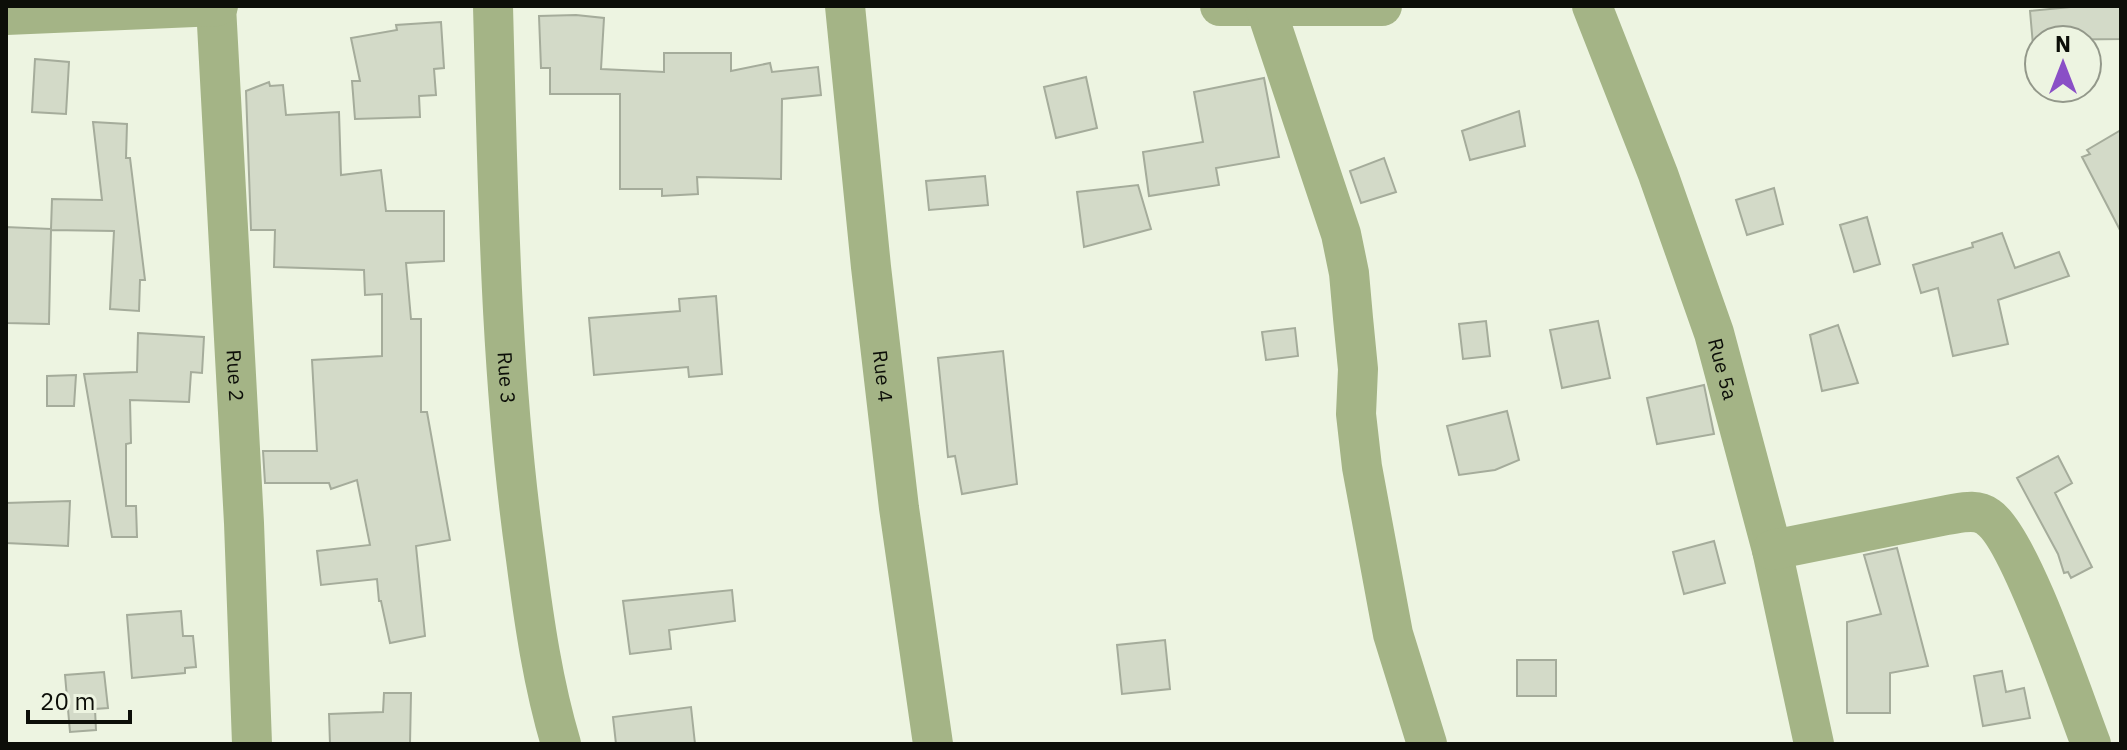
<svg xmlns="http://www.w3.org/2000/svg" width="2127" height="750" viewBox="0 0 2127 750" font-family="'IBM Plex Sans',sans-serif">
<rect width="100%" height="100%" fill="#edf4e1"/>
<path fill="#d3dac8" stroke="#a5ac9b" stroke-width="2" d="M2081,6H2121V39L2039,40V45H2033L2030,11Z
M576,15L604,18L601,69L664,72V53H731V71L770,63L772,72L818,67L821,95L782,99L781,179L697,177L698,194L662,196V189H620V94H550V68H541L539,16Z
M441,22L444,68L434,69L436,95L419,96L420,117L355,119L352,81H360L351,38L397,30L396,25Z
M35,59L69,62L66,114L32,112Z
M1086,77L1097,128L1056,138L1044,87Z
M1264,78L1279,157L1216,168L1219,185L1149,196L1143,152L1203,142L1194,92Z
M269,82L270,86L283,85L286,115L339,112L341,175L381,170L386,211H444V261L406,263L411,319H421V412H427L450,540L416,546L425,636L390,643L381,601H379L377,579L321,585L317,551L370,545L357,480L331,489L329,483H265L263,451H317L312,360L382,356V294L365,295L364,270L274,267L275,230H251L246,91Z
M1519,111L1525,146L1470,160L1462,131Z
M93,122L127,124L126,158H130L145,280H140L139,311L110,309L114,231L51,230L49,324L6,323V227L51,229L52,199L102,200Z
M2121,130V232L2082,157L2090,154L2087,150Z
M1384,158L1396,192L1361,203L1350,171Z
M985,176L988,205L929,210L926,181Z
M1138,185L1151,229L1084,247L1077,192Z
M1774,188L1783,224L1747,235L1736,200Z
M1867,217L1880,264L1854,272L1840,225Z
M2002,233L2015,268L2059,252L2069,276L1998,300L2008,344L1953,356L1938,288L1921,293L1913,265L1973,247L1972,243Z
M716,296L722,374L689,377L688,367L594,375L589,318L680,311L679,299Z
M1486,321L1490,356L1463,359L1459,324Z
M1598,321L1610,378L1562,388L1550,330Z
M1838,325L1858,383L1822,391L1810,335Z
M1295,328L1298,356L1266,360L1262,332Z
M138,333L204,337L202,373L191,372L189,402L130,400L131,443L126,444V506H136L137,537H112L84,374L137,372Z
M1003,351L1017,484L962,494L955,456L948,457L938,358Z
M76,375L74,406H47V376Z
M1704,385L1714,434L1657,444L1647,398Z
M1507,411L1519,460L1495,470L1459,475L1447,426Z
M2058,456L2072,483L2055,493L2092,567L2071,578L2068,572L2064,573L2058,554L2017,478Z
M70,501L68,546L6,543V503Z
M1714,541L1725,583L1684,594L1673,552Z
M1897,548L1928,666L1890,673V713H1847V622L1881,614L1864,555Z
M732,590L735,621L669,630L671,649L630,654L623,601Z
M181,611L183,636H193L196,667L185,668V673L132,678L127,615Z
M1165,640L1170,689L1122,694L1117,645Z
M1517,660H1556V696H1517Z
M2002,671L2006,692L2024,688L2030,718L1983,726L1974,676Z
M104,672L108,708L95,709L96,730L70,732L65,675Z
M384,693H411L410,744H330L329,714L383,712Z
M691,707L695,744H616L613,717Z"/>
<g fill="none" stroke-linecap="round" stroke-linejoin="round">
<g stroke="#a4b486" stroke-width="40">
<path id="s1" d="M216,6L244,523L252,744"/>
<path id="s2" d="M493,6C498,190 500,376 526,559C534,621 543,684 561,744"/>
<path id="s3" d="M845,6L871,267L899,508L933,744"/>
<path d="M1220,6H1382"/>
<path d="M1265,6L1341,234L1349,273L1353,318L1358,369L1356,414L1362,467L1393,634L1427,744"/>
<path id="s4" d="M1592,6L1658,174L1714,333L1772,550L1814,744"/>
<path d="M6,15L218,6"/>
<path d="M1772,550L1947,515C1961,513 1976,508 1988,517C2020,538 2074,700 2091,744"/>
</g>
</g>
<g text-anchor="middle" dominant-baseline="central" stroke-width="6" stroke-linejoin="round" paint-order="stroke">
<g font-size="20" fill="#0c0e08" stroke="#edf4e1">
<text stroke="none"><textPath href="#s4" startOffset="386">Rue 5a</textPath></text>
<text stroke="none"><textPath href="#s1" startOffset="370">Rue 2</textPath></text>
<text stroke="none"><textPath href="#s3" startOffset="372">Rue 4</textPath></text>
<text stroke="none"><textPath href="#s2" startOffset="372">Rue 3</textPath></text>
</g>
</g>
<rect width="2127" height="750" fill="none" stroke="#0c0e08" stroke-width="16"/>
<g transform="translate(2063 64)"><circle r="38" fill="#edf4e1" stroke="#93988a" stroke-width="2"/>
<path d="M0-6L14 30L0 20L-14 30Z" fill="#8a4fc6"/>
<text y="-12" font-size="22" font-weight="bold" text-anchor="middle" fill="#0c0e08">N</text>
</g>
<path d="M28 710v12h102v-12" fill="none" stroke="#0c0e08" stroke-width="4"/>
<text x="40" y="710" font-size="24" fill="#0c0e08" stroke="#edf4e1" stroke-width="6" paint-order="stroke">20 m</text>
</svg>
